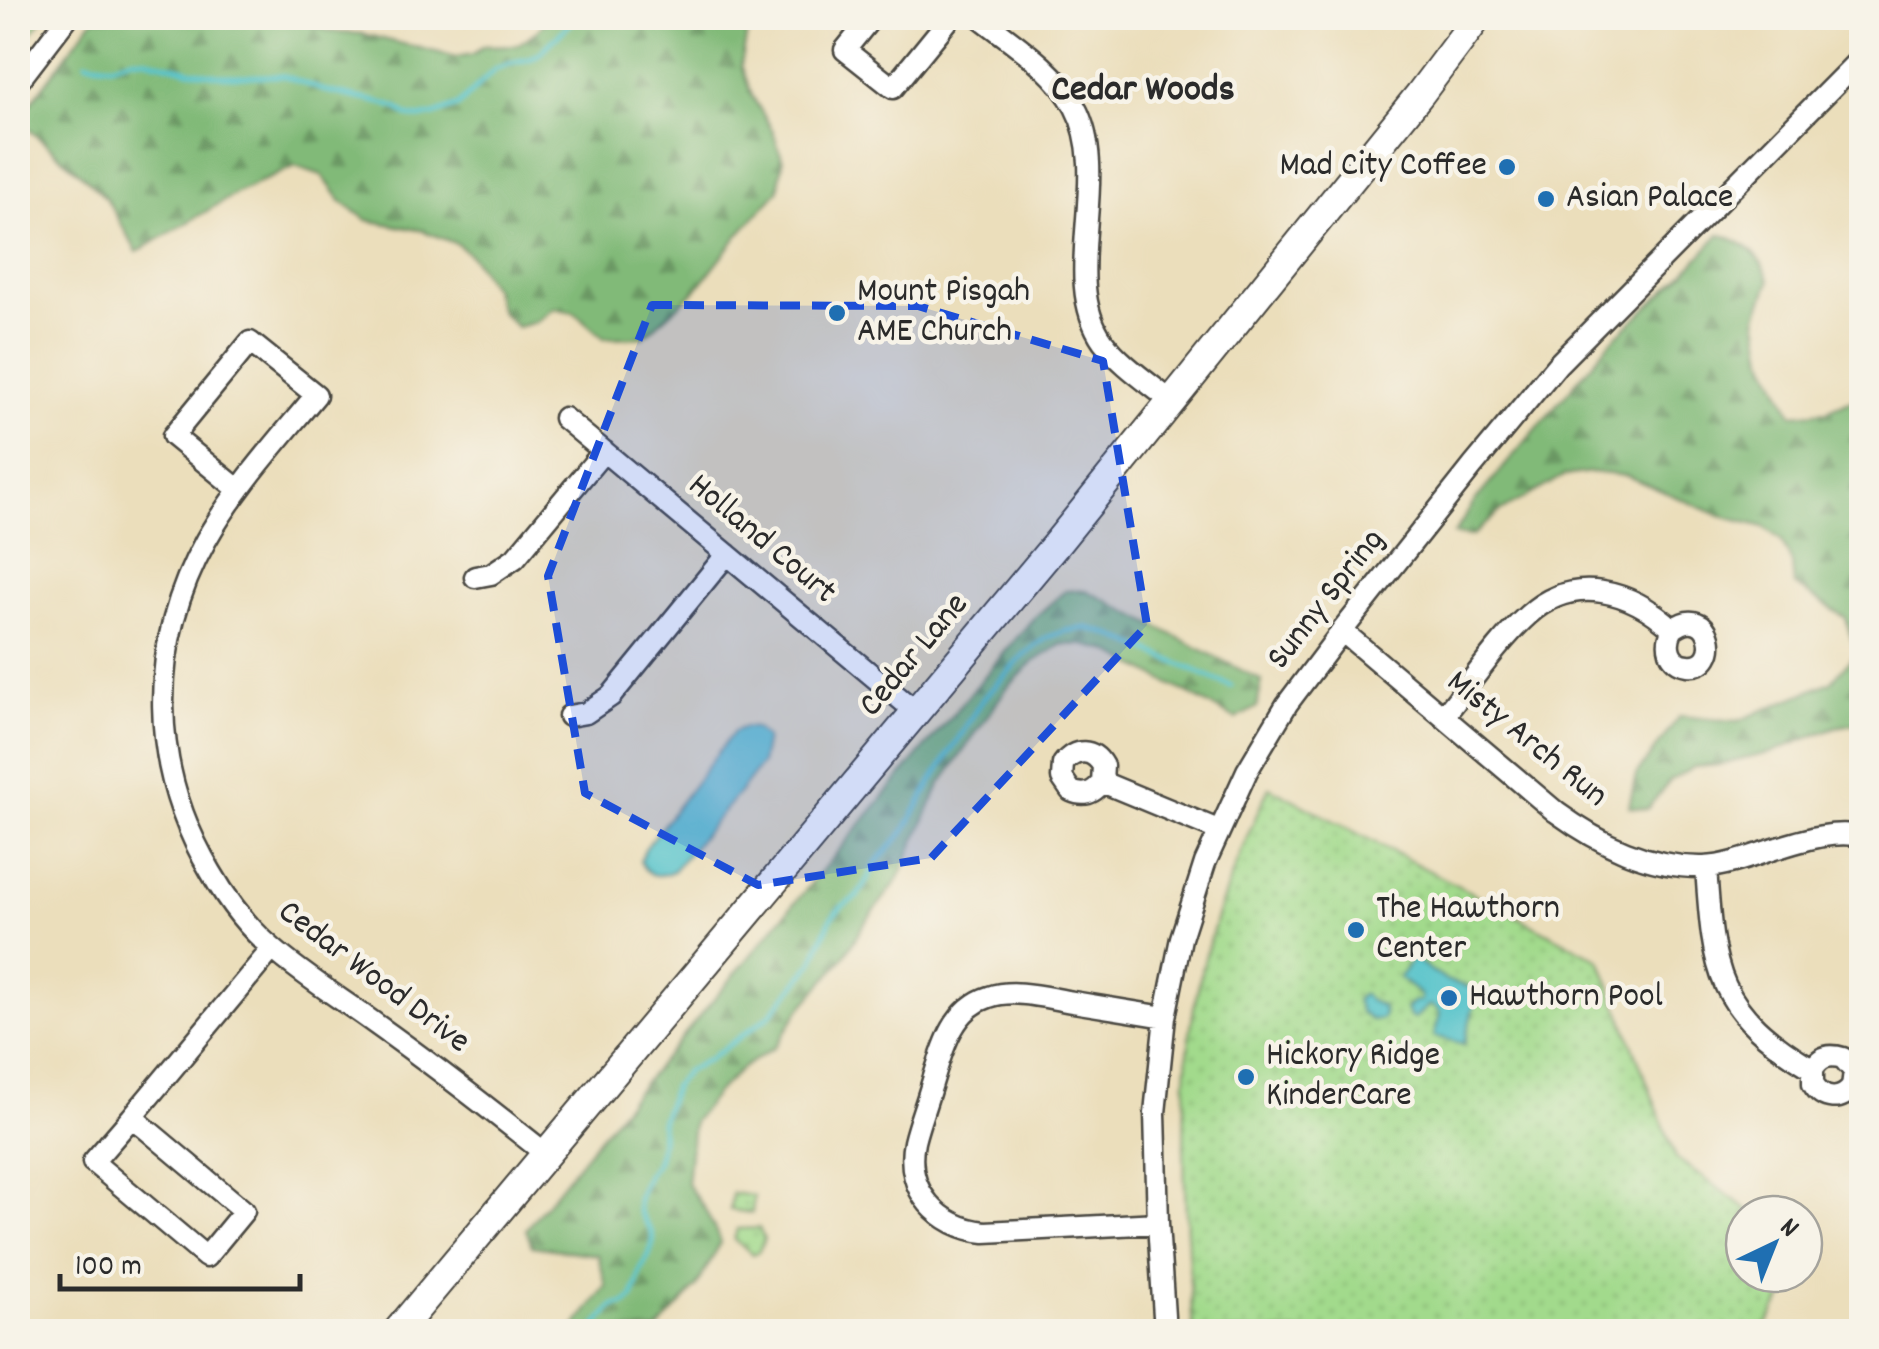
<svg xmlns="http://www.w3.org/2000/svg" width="1879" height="1349" viewBox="0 0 1879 1349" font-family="Dekko,sans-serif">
<defs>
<pattern id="forest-firs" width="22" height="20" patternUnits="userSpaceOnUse" patternTransform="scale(2.5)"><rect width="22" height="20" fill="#81ba78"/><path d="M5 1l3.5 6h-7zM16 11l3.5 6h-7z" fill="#6a9763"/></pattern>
<pattern id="park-dots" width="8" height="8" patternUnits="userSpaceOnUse" patternTransform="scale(2.5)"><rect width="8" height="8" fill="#a2da8c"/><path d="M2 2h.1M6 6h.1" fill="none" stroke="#8cbb79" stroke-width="1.8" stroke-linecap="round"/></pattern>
</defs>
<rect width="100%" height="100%" fill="#f7f3e8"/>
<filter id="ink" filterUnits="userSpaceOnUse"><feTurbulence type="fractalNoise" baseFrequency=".01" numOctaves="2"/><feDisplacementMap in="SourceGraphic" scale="20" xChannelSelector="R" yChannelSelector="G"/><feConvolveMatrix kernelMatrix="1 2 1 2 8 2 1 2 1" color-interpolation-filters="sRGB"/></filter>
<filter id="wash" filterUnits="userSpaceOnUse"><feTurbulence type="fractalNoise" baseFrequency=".0048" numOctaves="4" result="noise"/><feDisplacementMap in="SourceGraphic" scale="40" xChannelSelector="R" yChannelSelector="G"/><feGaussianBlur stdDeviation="2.25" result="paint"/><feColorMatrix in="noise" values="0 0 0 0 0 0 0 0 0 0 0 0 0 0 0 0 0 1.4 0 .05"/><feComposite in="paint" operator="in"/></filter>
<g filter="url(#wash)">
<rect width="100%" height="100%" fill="#ebdebb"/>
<path fill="url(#forest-firs)" stroke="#567252" stroke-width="2.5" d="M94,18H288L331,31L363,34L456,57L473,54L483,46L517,45L537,31L549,18H750L741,65L752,96L773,131L783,161L778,191L740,233L696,290L643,337L604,338L574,312L554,308L536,322L517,327L501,312L493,288L471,256L457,244L424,231L367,220L341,201L322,175L295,166L239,192L137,252L106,198L86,178L18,120Z
M1720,234C1748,244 1759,253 1770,281L1757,316L1764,357L1792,414L1827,411L1854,399L1861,401V723L1835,727L1770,753L1718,765L1694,767L1670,781L1647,809L1629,807L1636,775L1680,716L1738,721L1831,682L1856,653L1846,618L1794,585L1792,563L1781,540L1764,527L1721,516L1627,476L1591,472L1564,476L1499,512L1472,536L1454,534L1475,501L1611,341L1686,272Z
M1086,590L1262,681L1257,707L1236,719L1106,650L1084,645L1062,644L1032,663L1006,689L940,785L898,880L864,924L842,960L798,1012L775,1047L742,1068L717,1092L693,1122L687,1184L704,1208L721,1242L696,1287L657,1331H572L606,1286L598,1255L532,1246L526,1229L631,1098L1032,620L1065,591Z"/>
<path fill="url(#park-dots)" stroke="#66825c" stroke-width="2.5" d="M18,18H43L18,50Z
M1269,787L1600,960L1676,1158L1754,1214H1744V1274H1797L1763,1331L1193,1332C1187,1232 1178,1133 1190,1034C1201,947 1233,866 1269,787Z
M732,1193L754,1196L752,1213L730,1210Z
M759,1228L764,1239L759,1251L753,1254L734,1240L737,1229Z"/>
<path fill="#55c3ca" stroke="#40777a" stroke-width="2.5" d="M745,727L755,728L766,738L761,764L742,789L673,871C658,878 647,877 640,861L645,849L734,731Z
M1413,958L1445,980L1478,990L1464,1044L1434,1036L1440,1014L1437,1009L1429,1005L1415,1018L1410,1017L1406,1009L1413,1002L1421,1001V995L1399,978Z
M1363,994L1370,1001L1382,1006L1384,1015L1381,1019L1371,1020L1361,1013L1356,1000Z"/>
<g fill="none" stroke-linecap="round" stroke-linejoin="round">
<path stroke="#55c3ca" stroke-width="5" d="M86,62L111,65L131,58L147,59L189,70L223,76H285L322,90L382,103L397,108L407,116L420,118L434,115L458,106L495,69L514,62L530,59L540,53L576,18
M592,1332L613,1306L627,1303L633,1297L641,1269L649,1255L653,1243L652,1233L638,1210V1198L647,1175L657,1161L661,1142V1122L674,1085L687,1071L708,1060L769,1016L800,979L813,962L831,918L841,907L857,897L877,862L904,832L933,780L983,699L1024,655L1046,638L1065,631L1087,628L1109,634L1231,686"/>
</g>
</g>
<g filter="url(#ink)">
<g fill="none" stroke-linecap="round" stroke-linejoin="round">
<g stroke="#484641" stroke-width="25">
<path id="minor" d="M871,18L845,50L893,88L950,18
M981,18C1014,44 1055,69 1075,107C1113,178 1058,277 1103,341C1121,365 1149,383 1172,402
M18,82L67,18
M564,418L916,712
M239,490L173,436L250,342L316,395C278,441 236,487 206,540C147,646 149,768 211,872C227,900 248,928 273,949C305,977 343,1000 377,1025C435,1066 491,1110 546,1154
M475,577L491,574L515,558L604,451
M1342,631L1556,812C1600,844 1648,868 1704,867C1727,866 1750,857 1771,850C1801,841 1830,830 1862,836
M569,716L586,713L611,696L727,554
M1444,716C1470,684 1498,642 1528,615C1574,573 1632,591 1673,629C1712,600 1725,669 1688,665C1668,663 1665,643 1673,629
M1102,782L1103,766C1093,748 1075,748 1063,764L1062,778L1071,791C1085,797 1094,793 1102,782L1218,830
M1706,867C1713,973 1716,1011 1813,1069V1084C1823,1101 1841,1102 1852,1087L1854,1071L1843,1058C1830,1054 1820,1056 1813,1069
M132,1117L93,1162L206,1257L244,1211L132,1117L272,949
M1158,1223L985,1232C939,1227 904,1191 914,1142C918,1125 925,1107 930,1090C941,1056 950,1009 989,997C1015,988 1047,998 1073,1002C1104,1007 1134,1012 1165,1017
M1165,1332L1158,1223L1155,1113L1165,1017L1181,938L1205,863L1247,771L1287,704L1342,631L1473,466L1557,365L1862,57"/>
</g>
<g stroke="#484641" stroke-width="32">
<path id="secondary" d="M397,1332L1058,542L1420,94L1477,18"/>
</g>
<use href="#minor" stroke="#fff" stroke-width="20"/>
<use href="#secondary" stroke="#fff" stroke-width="28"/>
</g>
</g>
<path fill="#1d4ed8" fill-opacity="0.2" stroke="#1d4ed8" stroke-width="8" stroke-dasharray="20 12" stroke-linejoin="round" d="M652,305L918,306L1103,361L1147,625L931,858L758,885L585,793L548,576Z"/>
<g fill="#1f6fb2" stroke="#f7f3e8" stroke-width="4">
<circle cx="1507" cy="167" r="10"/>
<circle cx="1546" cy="199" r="10"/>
<circle cx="837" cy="313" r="10"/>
<circle cx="1356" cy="930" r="10"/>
<circle cx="1449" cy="998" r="10"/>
<circle cx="1246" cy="1077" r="10"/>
</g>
<g text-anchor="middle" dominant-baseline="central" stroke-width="9" stroke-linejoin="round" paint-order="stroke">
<g font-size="35" fill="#2b2b2b" stroke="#f7f3e8" text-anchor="start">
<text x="1487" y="167" text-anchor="end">Mad City Coffee</text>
<text x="1566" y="199">Asian Palace</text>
<text x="857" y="293">Mount Pisgah<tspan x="857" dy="40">AME Church</tspan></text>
<text x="1376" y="910">The Hawthorn<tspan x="1376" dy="40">Center</tspan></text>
<text x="1469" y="998">Hawthorn Pool</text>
<text x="1266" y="1057">Hickory Ridge<tspan x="1266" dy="40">KinderCare</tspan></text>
</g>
<g font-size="35" fill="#2b2b2b" stroke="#f7f3e8">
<text transform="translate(761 540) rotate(40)">Holland Court</text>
<text transform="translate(1327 600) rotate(-52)">Sunny Spring</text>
<text transform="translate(915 656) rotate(-50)">Cedar Lane</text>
<text transform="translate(1526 740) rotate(39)">Misty Arch Run</text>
<text transform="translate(373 978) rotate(37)">Cedar Wood Drive</text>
</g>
<g font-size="38" font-weight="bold" fill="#2b2b2b" stroke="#f7f3e8">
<text x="1143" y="91">Cedar Woods</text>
</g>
</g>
<rect width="1879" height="1349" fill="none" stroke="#f7f3e8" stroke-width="60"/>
<g transform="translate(1774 1244) rotate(43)"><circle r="48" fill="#f7f3e8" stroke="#a5a39c" stroke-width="2.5"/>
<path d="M0-8L18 38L0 25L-18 38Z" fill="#1f6fb2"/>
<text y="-15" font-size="28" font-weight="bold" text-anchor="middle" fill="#2b2b2b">N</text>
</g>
<path d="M60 1274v15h240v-15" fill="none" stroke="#2b2b2b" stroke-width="5"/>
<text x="75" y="1274" font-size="30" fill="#2b2b2b" stroke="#f7f3e8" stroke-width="8" paint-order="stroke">100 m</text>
</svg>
